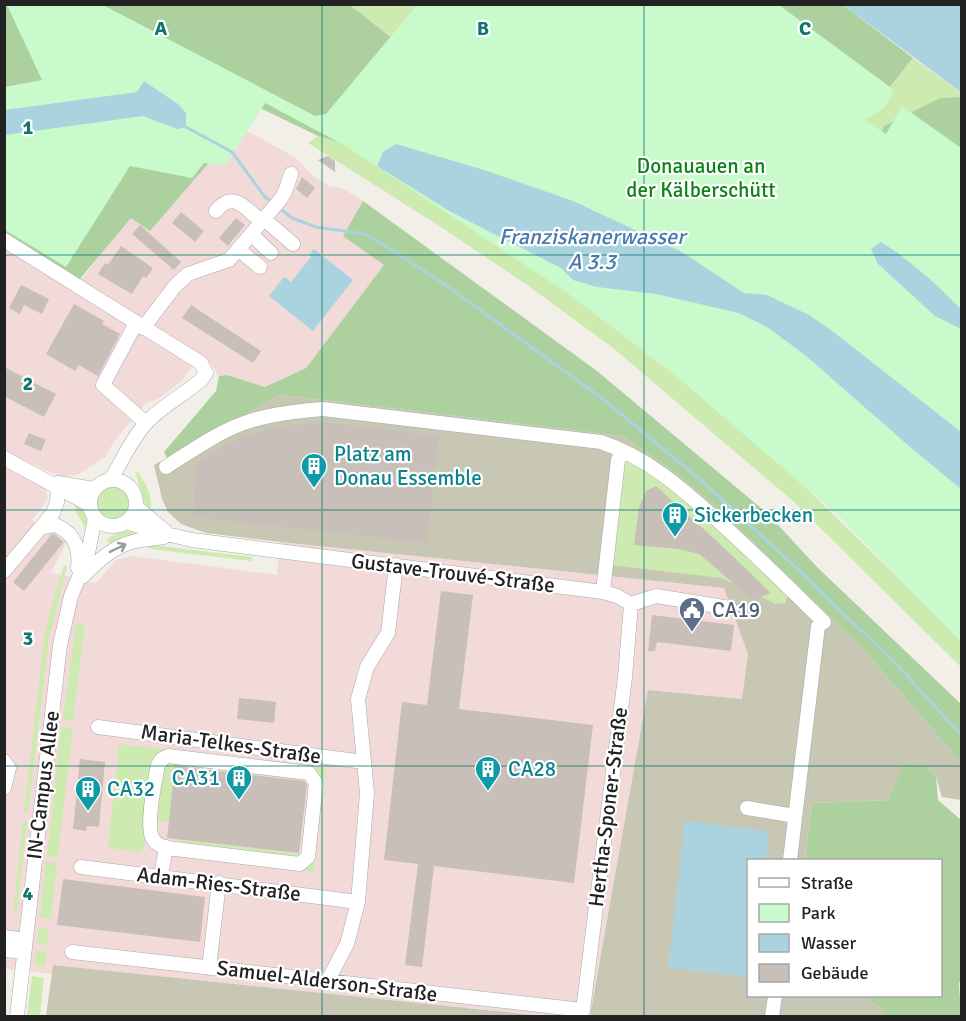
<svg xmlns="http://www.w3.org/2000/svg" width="966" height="1021" viewBox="0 0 966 1021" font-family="Signika,sans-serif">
<rect width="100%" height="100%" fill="#f2efe9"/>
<path fill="#f2dad9" d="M240,127L296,158L313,176L329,186L342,188L363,201L344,236L384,265L306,368L265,387L227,375L219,376L211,364L202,359L188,371L184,379L158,399L146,403L113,443L106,456L81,473L73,476H58L34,465L27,478L45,488L48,499L32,520L47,531L53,530L67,541L51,572L96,583L116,560L132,556L277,575L280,542L725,588L748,654L742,699L648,690L590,1016H543L53,965L52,974L5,969L4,248L29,260L72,291L131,217L150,231Z"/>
<path fill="#c7c7b4" d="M281,395L622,436L669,468L718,508L861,647L961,762V800L942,797L936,777L926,765L889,800L812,803L805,860H748V996H862L884,1009V1016H590L648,690L742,699L748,654L724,588L280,542L206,533L181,524L168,512L162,499L154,465Z
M53,965L543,1016H46Z"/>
<path fill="#cdebb0" d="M575,4L858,128L913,58L961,92V97L940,98L866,169L377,166L616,320L719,403L961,639V667L794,502L613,348L527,285L441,227L308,143L318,136L338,142L398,43L350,5Z
M628,457L674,486L789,593L785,603L776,604L722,578L609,565L622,463Z
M135,471H137C146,483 154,497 150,512L144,503Z
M96 502a17 17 0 1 1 34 0a17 17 0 1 1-34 0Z
M75,503C85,510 88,518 87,531L76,512Z
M127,530L139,532L137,537L111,544L106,540L115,534Z
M152,545L252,557V561L150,549L146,546Z
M64,565L67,566L49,639L28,812H24L44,639L52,605Z
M76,623L85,625L73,721L63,720Z
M61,727L73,728L58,857L47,856Z
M119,744L326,768L314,872L176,856L177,854L299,868L316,773L155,762L144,847L140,852L108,848Z
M189,761V767L175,766L169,822L153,820L164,762Z
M195,761L310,778L305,852L301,858L176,846L178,839L301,854L309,781L194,768Z
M23,820H27L17,914H13Z
M46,862L57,863L51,918L40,917Z
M38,928L49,929L47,945L37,944Z
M36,951L47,952L45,967L34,965Z
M32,976L44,978L40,1016H27Z"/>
<path fill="#add19e" d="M5,5H18L240,127L150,231L131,218L79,280L28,247L5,234Z
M66,5H350L398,43L352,130L338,142L318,136L248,102Z
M629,5H843L913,58L858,127Z
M961,97V226L866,169L884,126L940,98Z
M363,201L597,371L767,513L817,567L961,704V762L861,647L718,508L669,468L622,436L281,395L167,458L164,452L216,391L219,376L227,375L265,387L306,368L384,265L343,236Z
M904,764L926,765L936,777L938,800L961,820L962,980L959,983L961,1016H884V1009L862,996H940V860H805L812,803L889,800Z"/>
<path fill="#c8facc" d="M7,5H103L315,116L326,114L417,5H779L894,90L884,108L864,120L886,134L902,106L961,148V642L841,518L676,376L566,292L346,146L265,103L225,166L204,163L192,178L130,166L66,267L5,230V87L42,80Z"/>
<path fill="#aad3df" d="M843,5H961V92Z
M144,81L178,104L186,113V127L177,129L143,116L5,135V110L137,92Z
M396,144L484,170L573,201L682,252L744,293L767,295L809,315L831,330L961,432V489L909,446L805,355L767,327L739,313L656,294L597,287L573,280L561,268L451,212L377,166L383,152Z
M881,242L898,253L930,279L961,309V329L935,316L878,264L871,249Z
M314,249L353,280L313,331L269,296L284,277L291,282L311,257L309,255Z
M685,821L769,831L766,860H748V977L668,968Z"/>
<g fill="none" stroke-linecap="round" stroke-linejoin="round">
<path stroke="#aad3df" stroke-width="3" d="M186,127L232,152L265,197L273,203
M278,207L292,218L316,227L365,234L384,245L447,286L603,399L703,482L804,575L841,612L887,654L962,736"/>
</g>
<path fill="#c7bfb8" d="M328,156L335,161V172L318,160Z
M302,177L315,188L307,198L296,189Z
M181,212L204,231L195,242L172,223Z
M236,218L245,225L228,246L219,238Z
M140,225L181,262L174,270L132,234Z
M121,246L153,268L146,278L143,276L132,294L98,274L105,263L108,265Z
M21,285L49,299L42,314L24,305L20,314L9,308Z
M74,304L104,321L102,324L120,334L98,376L79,365L75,371L46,354Z
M191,305L261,351L253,363L182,318Z
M4,367L56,394L44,417L4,396Z
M334,423L439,436L427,543L193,517L197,462L241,438L278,426Z
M29,433L46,440L41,451L24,444Z
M656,486L720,544L771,593L753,600L699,554L678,549L634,545L639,507L646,491Z
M54,534L64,542L24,591L13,582L51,535Z
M441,591L473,595L459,709L593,725L574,883L434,866L422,967L405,965L418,864L384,860L402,702L427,705Z
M652,615L734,625L731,651L657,642L655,651H648Z
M239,698L276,702L274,723L237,719Z
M80,759L105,762L99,827L87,826L86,831L73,829Z
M175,766L304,781L307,785L299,853L167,838Z
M63,879L205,897L200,942L57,925Z"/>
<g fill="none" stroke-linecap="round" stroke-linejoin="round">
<g stroke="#a9a9a9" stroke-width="15">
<path id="minor" d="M216,211C233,189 246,209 262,222
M264,219L293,244
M251,234L271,253
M4,240L201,363L206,373L202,379C184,395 163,405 146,423C132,438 122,461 111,479
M238,249L260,267
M136,323L103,385L146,423
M143,328L175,286L188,274L229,260L280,200L285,192L291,174
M4,458L90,505
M166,467C190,452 216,433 244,423C269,414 297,411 323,409L601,442C646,457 680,487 715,518C752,551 788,587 824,622L818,626L790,860
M90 503a23 23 0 1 1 46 0a23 23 0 1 1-46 0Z
M58,483L94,489
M136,507L165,531
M127,522L154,531L192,540L603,592L617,596L631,604L656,596L730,608
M40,528L55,525C75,533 80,548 78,568
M4,571L53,513L57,502L58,487
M82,577C98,561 113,546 136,541C145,539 155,539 164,537
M603,592L618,460L623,451
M98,727L364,762
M168,756L309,773L316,783L308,857L300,864L167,848C161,846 155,844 152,837C146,823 155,780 158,765L162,759Z
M4,761L9,768L4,788
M747,808L795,816
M81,867L358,902
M161,876L166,847
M4,937L25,940
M4,950L24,952
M72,952L583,1010L625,677L631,604
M209,968L219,883
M327,982L347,944L358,902L367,793L358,699L367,667L388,633L396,565
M17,1016L60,645L71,596L87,558L95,518
M772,1016L775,996"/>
</g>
<use href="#minor" stroke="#fff" stroke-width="14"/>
</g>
<defs><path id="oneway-shaft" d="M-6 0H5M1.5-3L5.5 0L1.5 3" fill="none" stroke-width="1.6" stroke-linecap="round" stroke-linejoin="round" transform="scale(1.5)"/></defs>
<use stroke="#9c9c9c" href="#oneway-shaft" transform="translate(118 548) rotate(-26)"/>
<path fill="none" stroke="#0f766e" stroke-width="1.5" stroke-opacity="0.55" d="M322,4V1016M644,4V1016M4,255H962M4,510H962M4,766H962"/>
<defs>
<g id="building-pin" transform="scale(1.35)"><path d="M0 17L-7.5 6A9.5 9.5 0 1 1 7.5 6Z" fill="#0f9aa8" stroke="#fff"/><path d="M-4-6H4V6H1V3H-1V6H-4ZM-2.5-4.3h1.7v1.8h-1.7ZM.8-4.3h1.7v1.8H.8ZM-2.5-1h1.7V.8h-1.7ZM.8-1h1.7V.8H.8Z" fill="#fff"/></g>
<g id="civic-pin" transform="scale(1.35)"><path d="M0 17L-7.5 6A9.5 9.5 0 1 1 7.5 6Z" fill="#5c6f8a" stroke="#fff"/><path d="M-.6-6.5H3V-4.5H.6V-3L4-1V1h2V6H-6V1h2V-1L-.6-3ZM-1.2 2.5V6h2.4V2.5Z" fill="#fff"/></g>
</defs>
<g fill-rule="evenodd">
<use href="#building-pin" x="314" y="466"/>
<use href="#building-pin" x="675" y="515"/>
<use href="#civic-pin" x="692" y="610"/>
<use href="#building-pin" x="488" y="769"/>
<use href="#building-pin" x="239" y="778"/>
<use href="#building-pin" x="88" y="789"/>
</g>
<g text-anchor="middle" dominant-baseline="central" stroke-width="4.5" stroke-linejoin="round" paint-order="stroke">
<g font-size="21" fill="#0c8416" stroke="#fff">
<text x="701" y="166">Donauauen an<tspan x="701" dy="24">der Kälberschütt</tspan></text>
</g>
<g font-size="21" fill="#0d838f" stroke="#fff" text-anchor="start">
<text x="334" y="454">Platz am<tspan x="334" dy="24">Donau Essemble</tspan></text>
<text x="694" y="515">Sickerbecken</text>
<text x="508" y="769">CA28</text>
<text x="220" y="778" text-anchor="end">CA31</text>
<text x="107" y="789">CA32</text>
</g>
<g font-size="21" fill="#222" stroke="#fff">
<text transform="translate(453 573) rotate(7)">Gustave-Trouvé-Straße</text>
<text transform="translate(231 744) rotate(8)">Maria-Telkes-Straße</text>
<text transform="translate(43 785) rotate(-83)">IN-Campus Allee</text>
<text transform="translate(608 807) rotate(-83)">Hertha-Sponer-Straße</text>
<text transform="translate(219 884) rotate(7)">Adam-Ries-Straße</text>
<text transform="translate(327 981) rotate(7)">Samuel-Alderson-Straße</text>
</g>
<g font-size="21" fill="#4e5e75" stroke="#fff" text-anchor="start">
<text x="712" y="610">CA19</text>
</g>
<g font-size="22" font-style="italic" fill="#4a7aab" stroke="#fff">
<text x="592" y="236">Franziskanerwasser<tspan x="592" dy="25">A 3.3</tspan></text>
</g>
</g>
<g font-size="20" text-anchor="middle" font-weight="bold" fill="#0f766e" stroke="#fff" stroke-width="4.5" stroke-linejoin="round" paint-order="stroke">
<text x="161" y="35">A</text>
<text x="483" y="35">B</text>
<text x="805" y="35">C</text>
<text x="28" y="134">1</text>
<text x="28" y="390">2</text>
<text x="28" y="645">3</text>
<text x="28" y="900">4</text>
</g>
<rect width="966" height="1021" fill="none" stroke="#222222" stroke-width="12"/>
<rect x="747" y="859" width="195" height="138" fill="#ffffff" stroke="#a7a7a7" stroke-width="1.5"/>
<rect x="759" y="878" width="30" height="9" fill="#ffffff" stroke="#a7a7a7" stroke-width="1.5"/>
<text x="801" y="889" font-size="18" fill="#222222">Straße</text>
<rect x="759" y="904" width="30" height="18" fill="#c8facc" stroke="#a7a7a7" stroke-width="1.5"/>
<text x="801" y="919" font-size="18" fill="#222222">Park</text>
<rect x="759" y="934" width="30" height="18" fill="#aad3df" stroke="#a7a7a7" stroke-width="1.5"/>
<text x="801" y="949" font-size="18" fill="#222222">Wasser</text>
<rect x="759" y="964" width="30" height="18" fill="#c7bfb8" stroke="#a7a7a7" stroke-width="1.5"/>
<text x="801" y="979" font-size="18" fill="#222222">Gebäude</text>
</svg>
